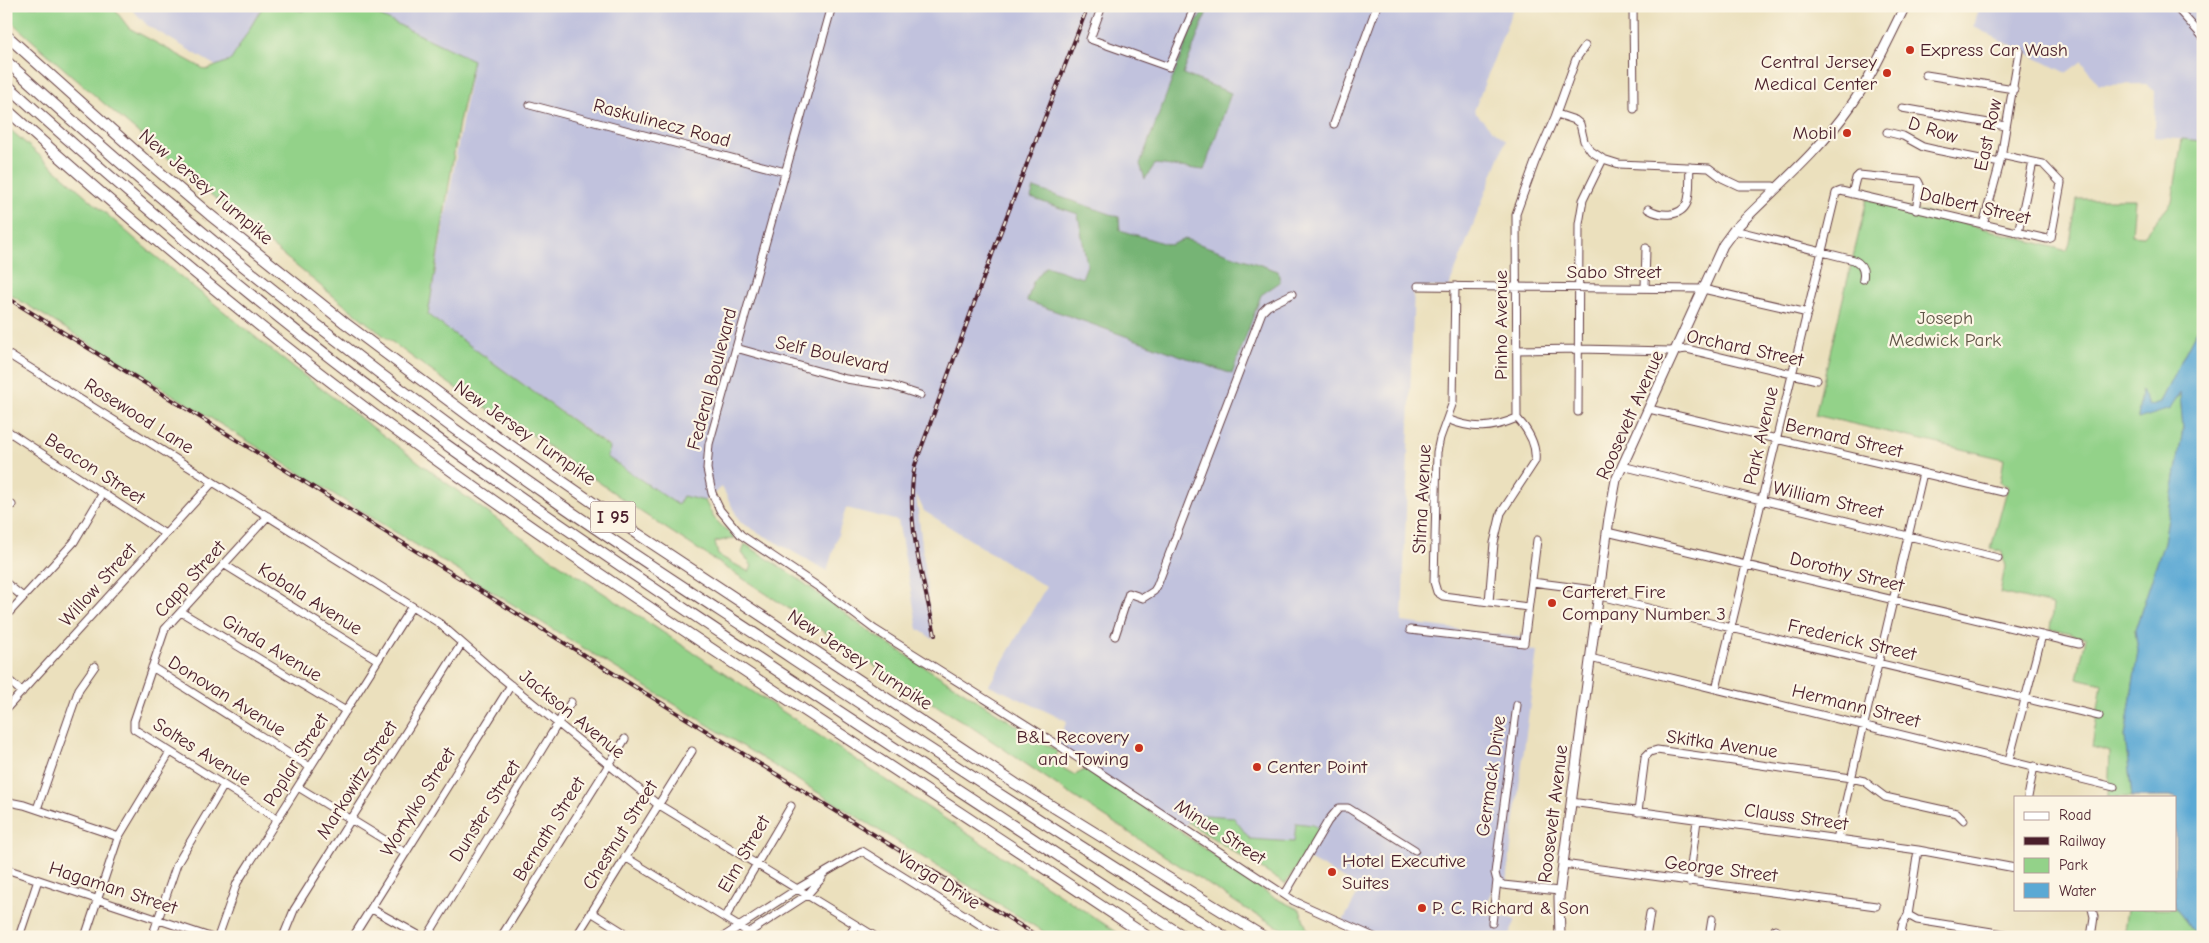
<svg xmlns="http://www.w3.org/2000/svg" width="2209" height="943" viewBox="0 0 2209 943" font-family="'Comic Neue',sans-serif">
<rect width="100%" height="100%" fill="#fcf5e5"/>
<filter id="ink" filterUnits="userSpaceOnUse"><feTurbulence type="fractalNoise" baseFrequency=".02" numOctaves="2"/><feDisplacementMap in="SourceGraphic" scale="10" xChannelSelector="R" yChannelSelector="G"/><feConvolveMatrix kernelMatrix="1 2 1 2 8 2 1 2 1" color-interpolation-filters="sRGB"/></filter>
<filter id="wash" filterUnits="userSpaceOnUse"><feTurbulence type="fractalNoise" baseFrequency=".0096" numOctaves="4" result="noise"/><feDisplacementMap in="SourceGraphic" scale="20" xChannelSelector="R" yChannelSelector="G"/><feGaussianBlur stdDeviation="1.12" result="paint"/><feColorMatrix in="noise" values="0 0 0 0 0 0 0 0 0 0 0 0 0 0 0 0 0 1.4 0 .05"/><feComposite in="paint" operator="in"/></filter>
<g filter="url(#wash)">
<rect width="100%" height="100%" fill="#ebe0bd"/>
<path fill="#c1c2dd" d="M129,6H1514L1474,111L1490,128L1506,140L1449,287H1414L1402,622L1524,638L1522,650L1537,651L1506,886L1494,884L1484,913L1516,919L1509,937H1376L1343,921L1361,888L1305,857L1294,842L1250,839L1192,814L1184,828L1056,746L1067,721L989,685L1046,587L924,511L916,494L933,639L918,629L898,521L846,508L827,571L740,522L722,487L705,501L683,496L678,506L606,456L610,447L428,315L473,60L438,198L147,25Z
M1979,6H2203V141L2154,137L2155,91L2146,84L2098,85L2082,61L2066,73L1974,27Z"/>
<path fill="#93d289" stroke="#6e785a" d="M6,6H112L129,28L206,70L231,60L263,6H285L303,11L305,6H359L473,60L459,122L428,315L610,448L607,457L678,505L683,496L705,501L714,518L734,538L715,542L718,555L749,572L752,566L742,553L745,544L797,578L867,630L1058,752L1052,762L1075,775L1086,769L1178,830L1273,897L1300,910L1310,937H1297L1246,909L1073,796L967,724L905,687L840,642L641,512L518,425L509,423C414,364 327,292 241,220C162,153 83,87 6,17Z
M6,126L143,246L290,365L448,484L555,561L1124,937H1052L6,292Z
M2182,139L2203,141V318L2160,402L2149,406L2141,392L2138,419L2180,392L2183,429L2164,542L2135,630L2138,651L2125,737L2132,797H2108L2110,752L2092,747L2102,684L2077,678L2086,638L2050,629L2053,605L2000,593L2005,567L2002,552L1991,549L2008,486L2000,483L2004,459L1815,415L1867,199L1916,210L2067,251L2070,243L2077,199H2135L2132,235L2144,236L2172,202Z
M1192,814L1233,817L1250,839L1294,842L1296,823L1313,825L1323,832L1285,884L1187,822Z
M2175,906L2197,937H2123L2127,909H2175Z"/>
<path fill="#76b475" stroke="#606a50" d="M1207,6H1209L1183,74L1231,93L1204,170L1155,164L1145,179L1140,164L1190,33Z
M1034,188L1119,217L1120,230L1170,245L1185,239L1278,271L1280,282L1261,295L1232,374L1027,301L1033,282L1046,266L1082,278L1087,265L1078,214L1031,198Z"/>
<path fill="#5ba9d4" stroke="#526480" d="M2203,318V744L2201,765L2203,772V937H2197L2175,906V797H2132L2125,737L2138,651L2135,630L2164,542L2183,429L2180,393L2170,409L2138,419L2141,391L2149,406L2160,402Z"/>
</g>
<g filter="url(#ink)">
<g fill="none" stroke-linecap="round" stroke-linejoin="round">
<g stroke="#623c41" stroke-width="9">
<path id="minor" d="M832,6L709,444L707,469L712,493L720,510L741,535L817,586L874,629L1055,743L1294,901L1374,937
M1102,6L1090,39L1169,67L1195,6
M1633,6L1634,109
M2175,6L2203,37
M1926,75L2014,89
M530,105L785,172
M1902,108L2006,126
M1557,114L1575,120L1580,124L1584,141L1591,151L1603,159L1619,164L1709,168L1722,178L1739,186H1773L1776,189
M1334,124L1377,6
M1887,132L1903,136L1923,147L1936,150L2000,163
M1852,194L1856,178L1859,175L1918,181L1920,185L1916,210
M1648,209C1660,216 1680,218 1687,203C1691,193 1689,177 1690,167
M1983,225L2000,163L2019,51
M1734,230L1854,260C1862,264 1865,270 1863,279
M2018,233L2033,162
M1418,286L1703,289L1808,313
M1455,286L1453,402L1440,438L1437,452L1434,582L1437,592L1443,596L1528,607
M1645,287L1646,248
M736,348L846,379L892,386L920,395
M1517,350L1579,349L1670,351L1687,349L1817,380
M6,353L439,623L502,678L656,803L876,937
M1649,409L2003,492
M1578,412L1579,224L1583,200L1603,159
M1447,419C1474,430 1491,429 1517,418
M6,430L165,534
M1622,466L1998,558
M6,502L12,505
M268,516L165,629L134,721V729L278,819
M1607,532L2079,644
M225,565L378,660
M1532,582L1594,590L1604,597L1656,610L2099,716
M6,583L23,597
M1489,602L1494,543L1501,513L1535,461C1537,445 1528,430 1517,418L1516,214L1535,162L1555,117L1576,59L1585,46
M181,612L346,711
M6,616L74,542L103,493
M1410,630L1524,643L1537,540
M1115,636L1129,593L1143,598L1154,591L1157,586L1262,312L1268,306L1292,294
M1590,658L2114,787
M152,667L310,767
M6,678L22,692
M1716,689L1836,193L1841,191L2047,239L2051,238L2061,183L2043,164L2001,155
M6,709L213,482
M2009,760L2042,635
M298,787L406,853
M2028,797L2034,766
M1571,802L1918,850L2015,868
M6,804L9,802L24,805L119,837
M37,809L79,689L95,666
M1638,812L1645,757L1650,752L1657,750L1851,778L1864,781L1885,797L1957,813L1964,820
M1837,839L1923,473
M625,857L756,937
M1563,864L1876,906
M6,869L210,937
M1497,881L1503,885L1559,891
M1689,882L1697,820
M1285,894L1328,821L1339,808H1348L1415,850
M372,909L422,937
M591,912L631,937
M1908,915L1917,920L2023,937
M725,918L791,806
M1492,923L1497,881L1495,873L1517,705
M19,937L38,880
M85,937L118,838L170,752
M152,937L177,864L224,785
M218,937L237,883L412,606
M283,937L294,910L462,643
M353,937L511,685
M427,937L571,702
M501,937L625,739
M576,937L692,751
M723,937L797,889L862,851L1000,937
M742,937L807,895L822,878
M848,937L856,925
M1646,937L1650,913
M1709,937L1712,919
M1773,937L1775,929
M1900,937L1903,923L1908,915L1918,850
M2091,937L2094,917L2092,909"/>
</g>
<g stroke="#623c41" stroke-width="11">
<path id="major" d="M1560,937L1559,897L1563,864L1609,518L1616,480L1723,245L1734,230C1773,190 1817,154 1850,107C1872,76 1888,40 1905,6"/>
</g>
<g stroke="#623c41" stroke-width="12">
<path id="highway" d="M6,35L142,157L210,215L345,323L484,427L638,534L1016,784L1264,937
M6,61C179,219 362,367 554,500C633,555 713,606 793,659C936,754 1080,847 1225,937
M6,84C152,216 304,344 465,458C677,608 896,748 1112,891L1185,937
M6,109C124,215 245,318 372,413C501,509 635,598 769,687C895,770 1022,853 1148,937"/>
</g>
<use href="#minor" stroke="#fff" stroke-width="7"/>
<use href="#major" stroke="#fff" stroke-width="9"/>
<use href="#highway" stroke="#fff" stroke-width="10"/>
<g stroke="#4a1f2b" stroke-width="4">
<path id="rail" d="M6,297L1039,937
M935,635C924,580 904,522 915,465L996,244L1088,6"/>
</g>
<use href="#rail" stroke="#fcf5e5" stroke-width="2" stroke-dasharray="5.5" stroke-linecap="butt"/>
</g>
</g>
<g fill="#c8321e" stroke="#fcf5e5" stroke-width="2">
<circle cx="1910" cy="50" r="5"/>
<circle cx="1887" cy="73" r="5"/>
<circle cx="1847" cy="133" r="5"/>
<circle cx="1552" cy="603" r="5"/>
<circle cx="1139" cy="748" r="5"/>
<circle cx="1257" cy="767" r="5"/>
<circle cx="1332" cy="872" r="5"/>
<circle cx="1422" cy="908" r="5"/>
</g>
<g text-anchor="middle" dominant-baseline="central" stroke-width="4.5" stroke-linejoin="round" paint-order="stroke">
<rect fill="#fcf5e5" stroke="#7f5f63" stroke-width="1" x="590.5" y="501.5" width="45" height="31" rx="4"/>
<g font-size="18" font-weight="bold" fill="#4a1f2b">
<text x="613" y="517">I 95</text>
</g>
<g font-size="19" fill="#4a1f2b" stroke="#fcf5e5" text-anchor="start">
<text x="1920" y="50">Express Car Wash</text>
<text x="1877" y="62" text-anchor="end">Central Jersey<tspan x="1877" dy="22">Medical Center</tspan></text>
<text x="1837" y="133" text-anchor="end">Mobil</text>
<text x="1562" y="592">Carteret Fire<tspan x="1562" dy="22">Company Number 3</tspan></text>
<text x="1129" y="737" text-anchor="end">B&amp;L Recovery<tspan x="1129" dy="22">and Towing</tspan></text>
<text x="1267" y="767">Center Point</text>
<text x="1342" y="861">Hotel Executive<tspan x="1342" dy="22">Suites</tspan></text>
<text x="1432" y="908">P. C. Richard &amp; Son</text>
</g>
<g font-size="19" fill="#4a1f2b" stroke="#fcf5e5">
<text transform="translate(662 123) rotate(15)">Raskulinecz Road</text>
<text transform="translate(1933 130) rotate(18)">D Row</text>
<text transform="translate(1988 135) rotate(-78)">East Row</text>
<text transform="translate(206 187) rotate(40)">New Jersey Turnpike</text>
<text transform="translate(1975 206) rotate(13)">Dalbert Street</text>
<text x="1614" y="272">Sabo Street</text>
<text transform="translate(1501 325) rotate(-90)">Pinho Avenue</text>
<text transform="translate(1745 348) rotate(12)">Orchard Street</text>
<text transform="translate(832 355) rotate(13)">Self Boulevard</text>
<text transform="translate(712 379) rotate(-75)">Federal Boulevard</text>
<text transform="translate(1630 415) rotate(-66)">Roosevelt Avenue</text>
<text transform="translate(139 416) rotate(32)">Rosewood Lane</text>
<text transform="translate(525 433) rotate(35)">New Jersey Turnpike</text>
<text transform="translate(1761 436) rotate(-77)">Park Avenue</text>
<text transform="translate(1844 438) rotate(13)">Bernard Street</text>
<text transform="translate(95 469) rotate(33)">Beacon Street</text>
<text transform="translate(1422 499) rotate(-87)">Stima Avenue</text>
<text transform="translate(1828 500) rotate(13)">William Street</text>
<text transform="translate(1847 572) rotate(14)">Dorothy Street</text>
<text transform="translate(190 579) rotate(-48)">Capp Street</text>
<text transform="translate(98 585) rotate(-48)">Willow Street</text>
<text transform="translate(310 599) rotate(32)">Kobala Avenue</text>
<text transform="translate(1852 640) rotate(13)">Frederick Street</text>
<text transform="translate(272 648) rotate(31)">Ginda Avenue</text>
<text transform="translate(860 660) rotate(33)">New Jersey Turnpike</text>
<text transform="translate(227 696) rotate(32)">Donovan Avenue</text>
<text transform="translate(1856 706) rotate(14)">Hermann Street</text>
<text transform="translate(572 714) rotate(39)">Jackson Avenue</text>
<text transform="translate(1722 744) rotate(8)">Skitka Avenue</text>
<text transform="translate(202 752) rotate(32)">Soltes Avenue</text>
<text transform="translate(296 760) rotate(-58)">Poplar Street</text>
<text transform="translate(1491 776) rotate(-82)">Germack Drive</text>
<text transform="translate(357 780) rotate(-58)">Markowitz Street</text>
<text transform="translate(418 802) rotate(-58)">Wortylko Street</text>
<text transform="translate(485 811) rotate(-58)">Dunster Street</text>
<text transform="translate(1553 814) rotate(-83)">Roosevelt Avenue</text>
<text transform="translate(1796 817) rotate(8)">Clauss Street</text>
<text transform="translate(549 829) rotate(-58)">Bernath Street</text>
<text transform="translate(1220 832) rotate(33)">Minue Street</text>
<text transform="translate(620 835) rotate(-58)">Chestnut Street</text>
<text transform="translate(744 854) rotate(-60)">Elm Street</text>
<text transform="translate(1721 869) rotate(7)">George Street</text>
<text transform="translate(939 880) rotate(32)">Varga Drive</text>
<text transform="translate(113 888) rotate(18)">Hagaman Street</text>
</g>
<g font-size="19" fill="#605547" stroke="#fcf5e5">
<text x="1945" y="318">Joseph<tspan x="1945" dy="22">Medwick Park</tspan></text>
</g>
</g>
<rect width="2209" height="943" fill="none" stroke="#fcf5e5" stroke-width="25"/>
<rect x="2014" y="796" width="162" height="115" fill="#fcf5e5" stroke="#b59f9b"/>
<rect x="2024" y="812" width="25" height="8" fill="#ffffff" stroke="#b59f9b"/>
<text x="2059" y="820" font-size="15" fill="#4a1f2b">Road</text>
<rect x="2024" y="837" width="25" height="8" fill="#4a1f2b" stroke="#b59f9b"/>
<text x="2059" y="846" font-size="15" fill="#4a1f2b">Railway</text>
<rect x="2024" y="858" width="25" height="15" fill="#93d289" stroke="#b59f9b"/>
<text x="2059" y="870" font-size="15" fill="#4a1f2b">Park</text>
<rect x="2024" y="883" width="25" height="15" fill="#5ba9d4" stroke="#b59f9b"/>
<text x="2059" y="896" font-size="15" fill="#4a1f2b">Water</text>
</svg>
